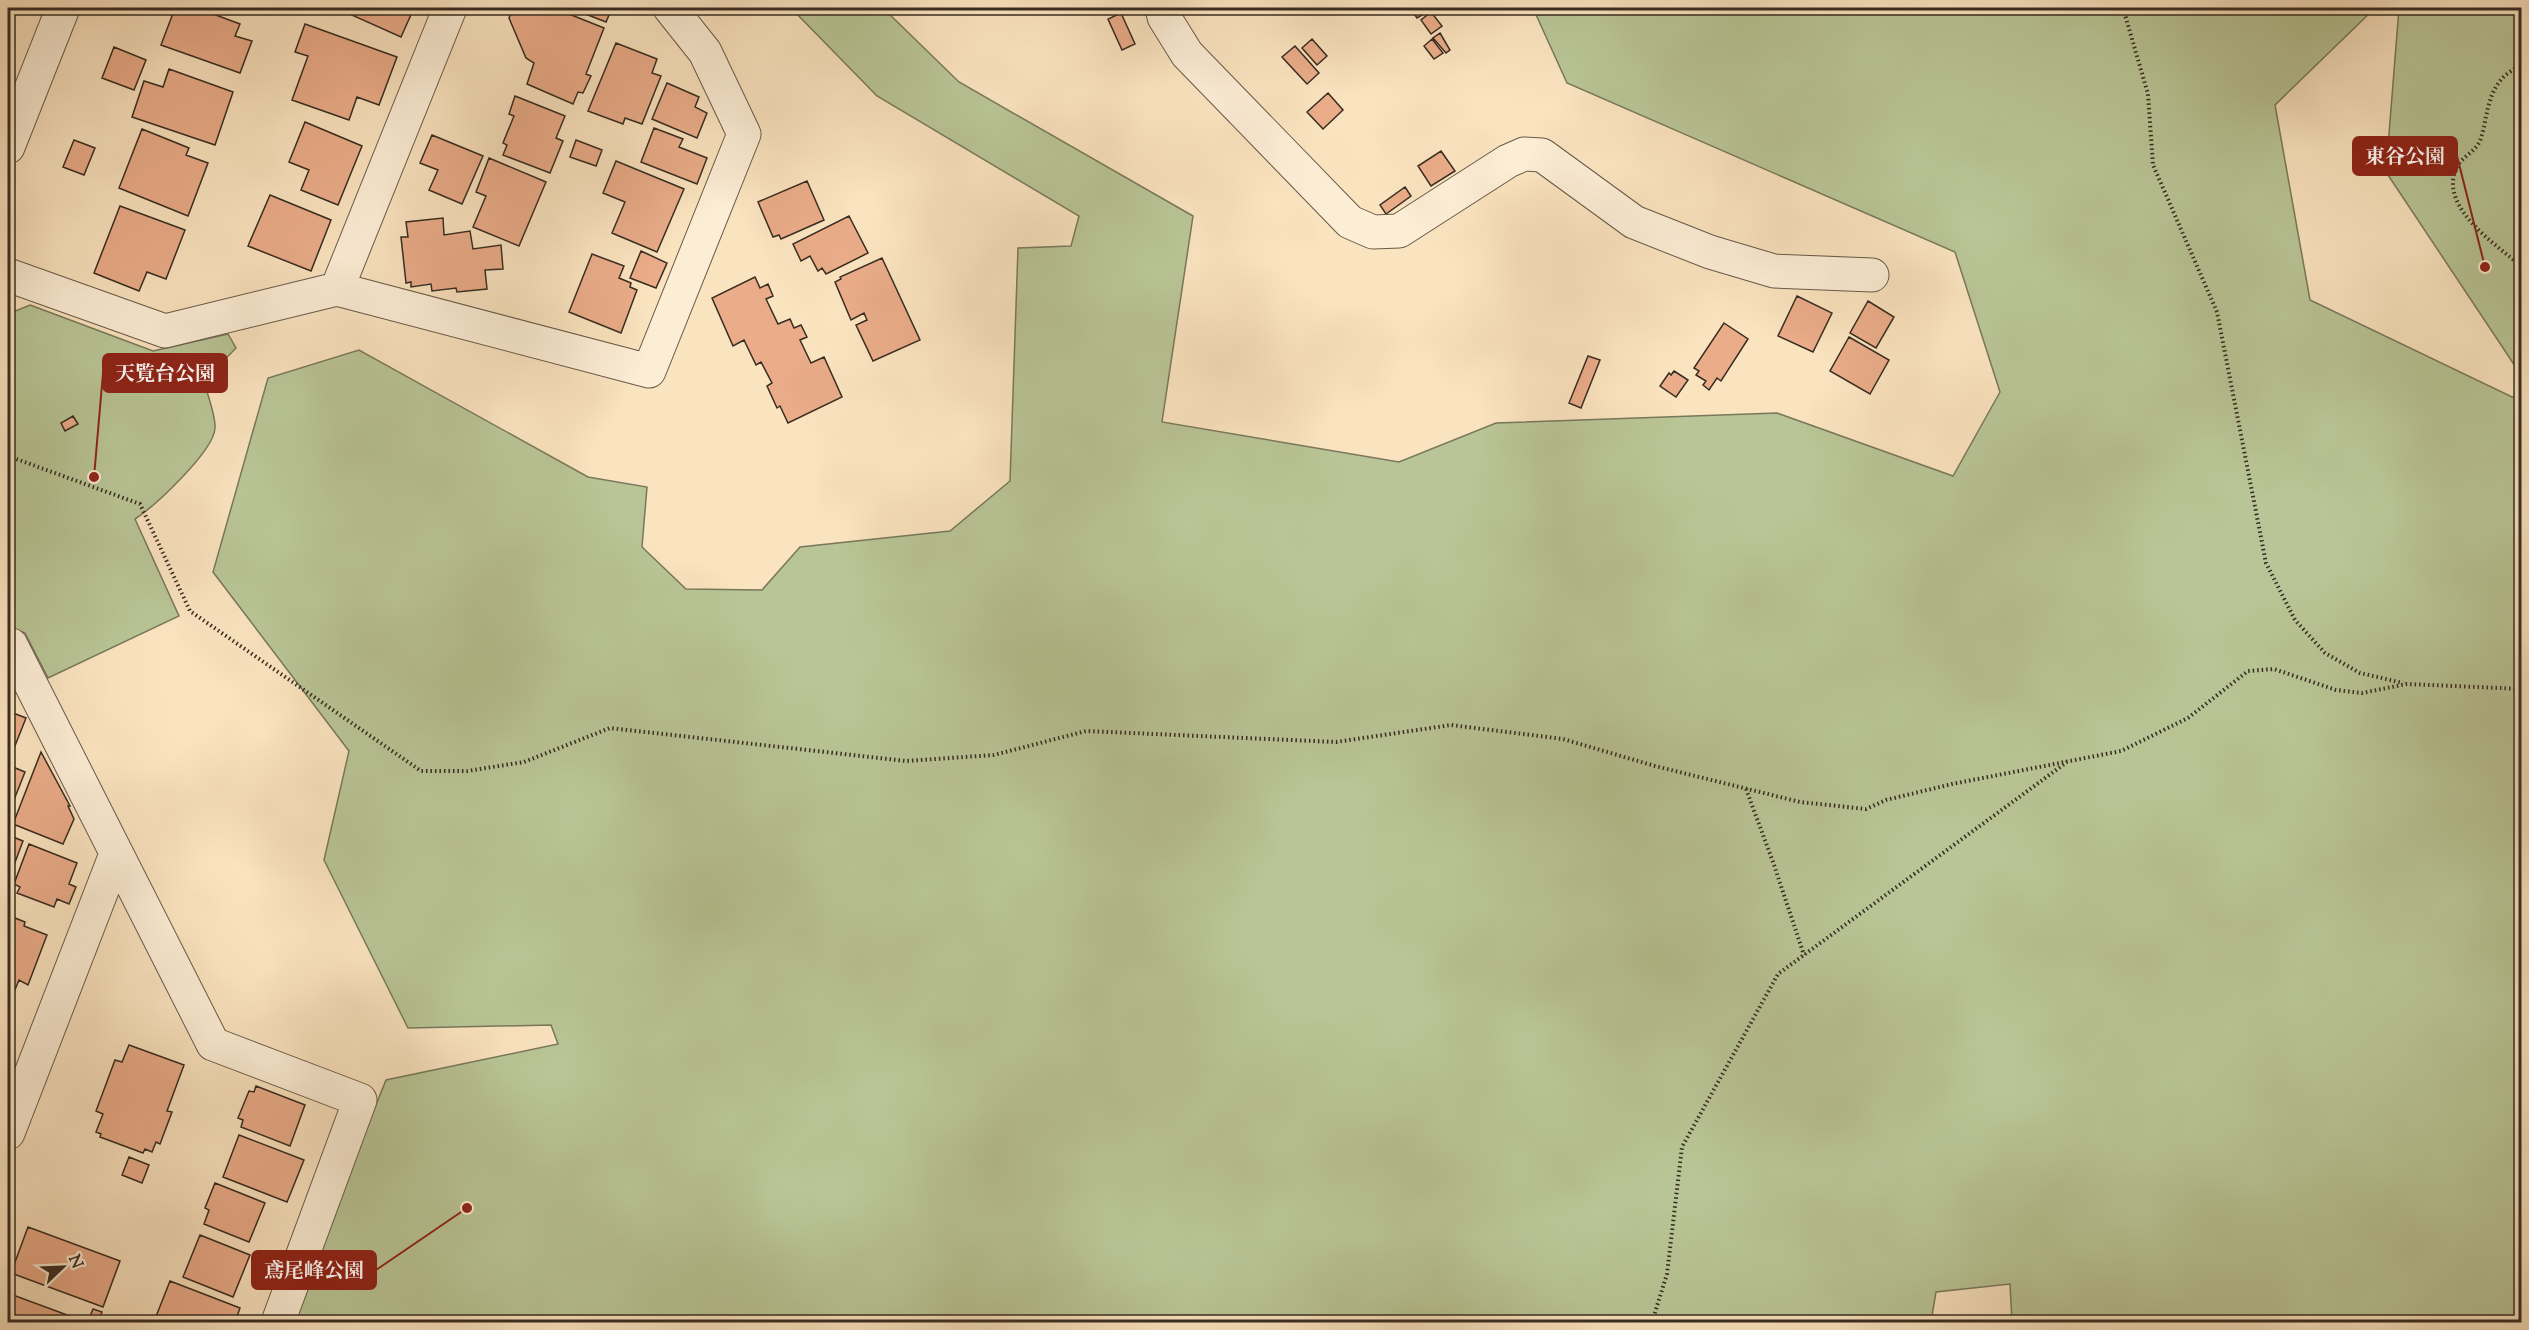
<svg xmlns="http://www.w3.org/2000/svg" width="2529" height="1330" viewBox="0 0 2529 1330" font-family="'Sorts Mill Goudy','Noto Serif JP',serif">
<rect width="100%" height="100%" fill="#fae3bf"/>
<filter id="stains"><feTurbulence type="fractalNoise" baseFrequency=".00333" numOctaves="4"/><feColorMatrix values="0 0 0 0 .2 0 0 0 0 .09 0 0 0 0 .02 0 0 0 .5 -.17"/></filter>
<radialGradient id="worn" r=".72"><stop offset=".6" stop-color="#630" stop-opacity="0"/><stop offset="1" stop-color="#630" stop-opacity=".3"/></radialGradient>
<path fill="#b9c596" stroke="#78785c" stroke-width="1.5" d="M791,8H883L959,82L1193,216L1162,422L1399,462L1496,423L1777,413L1953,476L2000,392L1955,252L1567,83L1533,8H2375L2275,105L2310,300L2512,397L2521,395V1322H2012L2010,1284L1936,1292L1931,1322H289L386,1080L558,1044L551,1025L408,1028L324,860L349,751L213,572L268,378L359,350L588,477L647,487L642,547L686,589L762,590L800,547L950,531L1010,481L1018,248L1071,246L1079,216L877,96Z
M2399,8H2521L2522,362L2515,366L2386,172Z
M30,305L153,351L228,334L236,348L204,381C207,394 216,416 215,428C214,451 155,506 135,519L179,616L48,678L25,633L8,626V314Z"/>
<path fill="#eaac89" stroke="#372c21" stroke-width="1.5" d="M175,8H197L240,24L235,36L252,41L240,73L161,45Z
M347,8H414L401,37L345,12Z
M513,8H554L604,28L586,74L591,76L583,93L578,92L573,104L527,84L534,63L526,58L509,18Z
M570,8H612L606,22Z
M1410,8H1430L1431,10L1417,18Z
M1431,12L1442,26L1431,34L1421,20Z
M1121,13L1135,44L1122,50L1108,19Z
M305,24L397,57L379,105L357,97L349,120L292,100L308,56L295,52Z
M1440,33L1450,50L1446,53L1433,38Z
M1312,39L1327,56L1317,65L1302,48Z
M1432,39L1443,53L1434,59L1424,46Z
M616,43L657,59L652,73L661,76L642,124L625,118L623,124L588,111Z
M1295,46L1319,73L1307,84L1282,57Z
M114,47L146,60L134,90L102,78Z
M169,69L233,92L215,145L132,117L144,81L163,87Z
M667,83L699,97L695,107L707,113L697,138L652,119Z
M1328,93L1343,110L1323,129L1307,112Z
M515,96L565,116L556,138L563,141L550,173L503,155L507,145L503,143L514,116L509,114Z
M305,122L362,146L338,205L301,190L309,170L289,162Z
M654,128L683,139L679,147L707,158L697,184L641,162Z
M142,129L189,148L186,155L208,163L188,216L119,188Z
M432,135L483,156L462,204L429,190L438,170L420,163Z
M74,140L95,148L84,175L63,167Z
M576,140L602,150L596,166L570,157Z
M1441,151L1455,171L1431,186L1418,166Z
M489,158L546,182L519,246L473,227L486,196L476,192Z
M616,161L684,189L657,252L612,233L625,202L603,193Z
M807,181L824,220L781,239L779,235L773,237L758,202Z
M1405,187L1411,196L1386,214L1380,205Z
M270,195L331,220L311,271L248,246Z
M120,206L185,230L166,279L147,272L139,291L94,273Z
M849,216L868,253L826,274L822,268L818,271L810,256L801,261L793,244Z
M443,218L444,235L470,231L473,249L501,245L503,269L485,270L487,289L457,292L456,288L432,291L431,284L411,287V282L406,283L401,237H408L406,222Z
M641,251L667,263L656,288L630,278Z
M592,254L624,266L619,278L631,283L630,287L637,290L621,333L569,312Z
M882,258L920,340L873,361L856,325L867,320L864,313L851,320L835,282L841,279L840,277Z
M755,277L760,288L768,284L773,296L766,299L778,324L790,319L794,328L801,325L807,337L800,340L811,363L824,357L842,397L788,423L780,406L777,408L767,386L772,383L761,362L756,365L744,340L733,346L712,298Z
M1797,296L1832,313L1813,352L1778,336Z
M1868,301L1894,317L1876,348L1850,333Z
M1724,323L1748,339L1721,381L1717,378L1709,390L1703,385L1706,381L1696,375L1699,371L1694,368Z
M1849,337L1889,360L1870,394L1830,371Z
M1588,356L1600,360L1581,408L1569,403Z
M1674,371L1688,380L1676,397L1660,386L1669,373L1671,375Z
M73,416L78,424L65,431L61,423Z
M8,711L26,718L9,761L8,760Z
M41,752L70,806H68L74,819L63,844L13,824Z
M8,765L25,772L8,815Z
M8,835L23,841L8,881Z
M29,844L77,863L69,884L76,887L69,904L57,899L54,907L17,893L20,887L14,884Z
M10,916L25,922L24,926L47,935L28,985L19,980L12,997L8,995V921Z
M129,1045L184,1065L167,1111L172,1112L160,1144L156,1142L152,1152L145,1149L143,1153L100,1137L101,1134L96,1132L103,1114L96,1111L115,1060L122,1062Z
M256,1086L305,1105L290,1146L241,1127L243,1120L238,1118L249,1091L254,1092Z
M239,1135L304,1160L287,1202L223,1177Z
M129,1157L149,1165L142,1183L122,1175Z
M215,1183L265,1203L249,1242L204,1224L209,1210L205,1208Z
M28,1227L120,1261L103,1307L11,1273Z
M200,1235L250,1255L233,1297L183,1277Z
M170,1281L240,1308L235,1322H164L155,1319Z
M13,1295L86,1322H8V1310Z
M93,1309L102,1312L98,1322L89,1319Z"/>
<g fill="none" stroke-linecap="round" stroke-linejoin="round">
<g stroke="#685a48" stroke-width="35">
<path id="minor" d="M1162,8L1164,17L1187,54L1350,222L1373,232L1399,231L1508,161L1524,154L1542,155L1634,222L1710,252L1774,271L1872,275
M8,147L63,8
M8,275L165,331L337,289L450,8
M337,289L649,371L744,134L705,52L670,8
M8,644L11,645L213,1044L360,1100L278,1322
M8,1133L116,854"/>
</g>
<path stroke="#372c21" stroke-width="4" stroke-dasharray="1.5 3" stroke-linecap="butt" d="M2123,8L2148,94L2153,165L2217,312L2266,563L2295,620L2325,653L2360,673L2403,683
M2522,63C2515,69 2505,74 2500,81C2487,97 2487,119 2481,138C2476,153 2462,155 2456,169C2439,208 2497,245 2522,267
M8,456L140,504L190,611L421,771H467L524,762L610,728L906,761L994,755L1086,731L1336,742L1451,725L1563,739L1655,766L1800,802L1866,809L1886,800L1952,784L2121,751L2188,718L2248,671L2274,669L2336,690L2362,693L2407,684L2522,689
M1746,789L1773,862L1804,955
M1652,1322L1667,1274L1682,1147L1778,974L2067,762"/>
<use href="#minor" stroke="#fcedd5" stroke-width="33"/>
</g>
<path fill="none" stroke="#8f2418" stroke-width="2" d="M2485 267L2457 156M94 477L103 373M467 1208L376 1270"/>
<g fill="#8f2418" stroke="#fcedd5" stroke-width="2">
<circle cx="2485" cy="267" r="6"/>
<circle cx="94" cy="477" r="6"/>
<circle cx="467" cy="1208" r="6"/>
</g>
<g fill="#8f2418" stroke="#8f2418" stroke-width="2">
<rect x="2353" y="137" width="104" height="38" rx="6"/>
<rect x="103" y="354" width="124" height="38" rx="6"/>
<rect x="252" y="1251" width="124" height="38" rx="6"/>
</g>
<g font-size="20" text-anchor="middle" font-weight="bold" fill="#fff">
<text x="2405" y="163">東谷公園</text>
<text x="165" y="380">天覧台公園</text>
<text x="314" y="1277">鳶尾峰公園</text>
</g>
<rect width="2529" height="1330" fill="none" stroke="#fae3bf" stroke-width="30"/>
<rect x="9" y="9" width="2511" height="1312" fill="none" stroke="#372c21" stroke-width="3"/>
<rect x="15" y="15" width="2499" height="1300" fill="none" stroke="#372c21" stroke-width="1.5"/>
<g transform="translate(63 1267) rotate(67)" stroke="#fcedd5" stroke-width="4.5" paint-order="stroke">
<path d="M0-4.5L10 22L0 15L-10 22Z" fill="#372c21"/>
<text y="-9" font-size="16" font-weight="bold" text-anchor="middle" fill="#372c21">N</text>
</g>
<rect width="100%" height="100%" filter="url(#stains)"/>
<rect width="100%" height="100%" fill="url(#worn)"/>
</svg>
